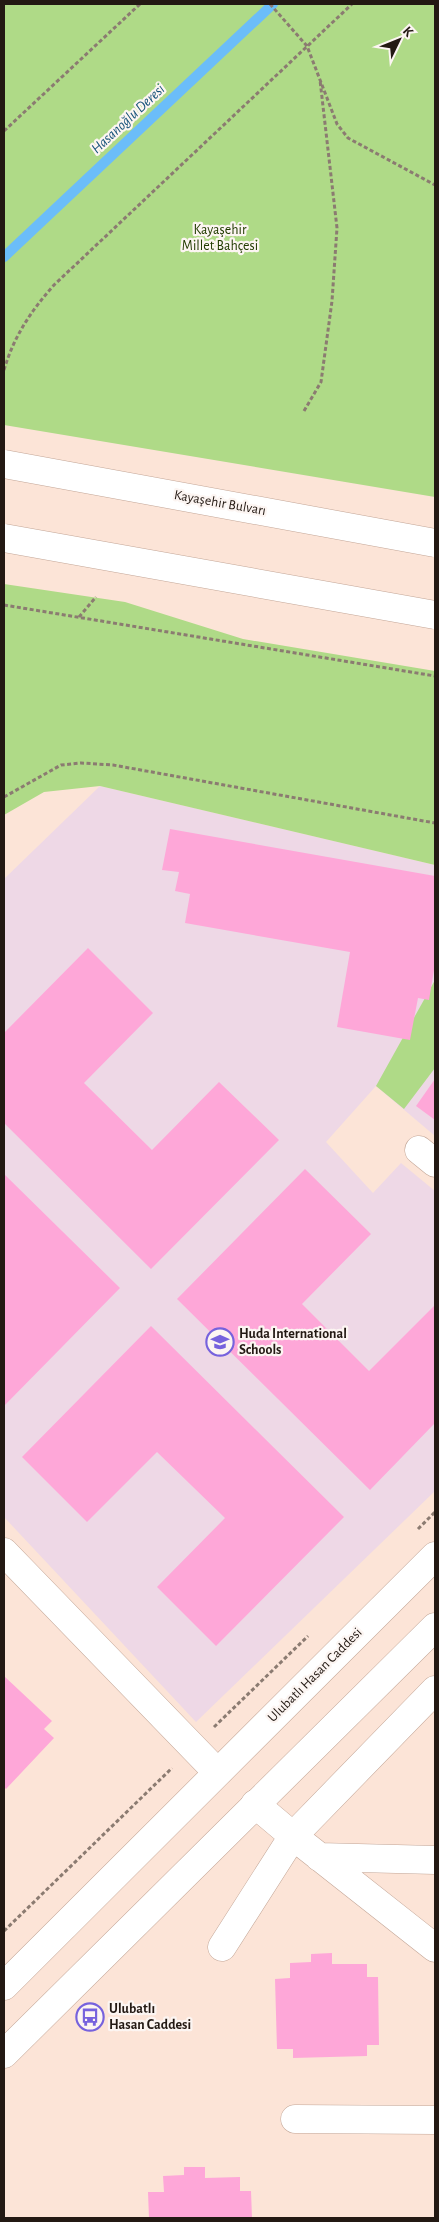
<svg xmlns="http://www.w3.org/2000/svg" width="439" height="2222" viewBox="0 0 439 2222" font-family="'Alegreya Sans',sans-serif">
<rect width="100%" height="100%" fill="#fce4d7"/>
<path fill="#eed8e6" d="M100,786L435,865V1136L376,1086L326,1142L373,1193L401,1163L435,1191V1491L196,1722L4,1517V879Z"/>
<path fill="#afda87" d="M4,4H435V497L4,425Z
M4,584L125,602L243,639L435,671V865L100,786L44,792L4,815Z
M435,980V1068L404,1109L376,1086Z"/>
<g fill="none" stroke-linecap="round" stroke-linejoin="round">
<path stroke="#6bbdf9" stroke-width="10" d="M4,257L273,4"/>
</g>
<path fill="#fea7d8" d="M170,829L435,876V964L429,1000L418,998L410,1040L337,1027L350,952L185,923L190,894L175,891L179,872L162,870Z
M88,948L153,1013L84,1083L152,1150L219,1082L279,1140L151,1269L4,1123V1033Z
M435,1079V1120L416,1106Z
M305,1169L371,1234L302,1304L369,1371L435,1305V1423L370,1490L177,1299Z
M4,1174L120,1288L4,1406Z
M151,1326L344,1517L216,1646L157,1587L225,1518L157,1452L87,1522L22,1457Z
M4,1676L52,1721L44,1729L54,1738L6,1789L4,1787Z
M332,1953V1964H367V1977H378L379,2045H367V2056L293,2058V2049H277L275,1979L290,1978V1963L311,1962V1954Z
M184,2167H205V2178L240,2177V2191H251L252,2218H149L148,2192H164L163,2176L184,2175Z"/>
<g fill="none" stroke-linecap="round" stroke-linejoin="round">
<g stroke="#c3a697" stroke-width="29">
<path id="minor" d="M419,1150L435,1163
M4,1552L217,1772
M255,1804L293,1836L435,1948
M319,1857L435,1860
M222,1947L293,1836L435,1690
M295,2119L435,2120"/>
</g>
<g stroke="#c3a697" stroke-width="29">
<path id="major" d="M4,1986L435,1556
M4,2054L435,1627"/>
</g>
<path stroke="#8b7b71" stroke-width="3" stroke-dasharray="4 2.5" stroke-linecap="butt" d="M270,4L307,46L337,124L348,138L435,185
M4,131L140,4
M4,370C14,336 31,311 54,285L352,4
M304,411L321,382L332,301L337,228L320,80
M4,605L435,676
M79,617L96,597
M4,797L61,765L81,763L113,765L435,823
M418,1529L435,1512
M214,1727L308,1636
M4,1931L172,1768"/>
<use href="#minor" stroke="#fff" stroke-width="28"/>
<use href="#major" stroke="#fff" stroke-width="28"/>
<g stroke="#c3a697" stroke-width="29" stroke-linecap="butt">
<path id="major-bridge" d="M4,464L435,543
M4,538L435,615"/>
</g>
<use href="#major-bridge" stroke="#fff" stroke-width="28"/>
</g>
<defs>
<g id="school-ring" transform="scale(1.4375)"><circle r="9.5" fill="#fcf5f2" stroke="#7662dd" stroke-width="1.5"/><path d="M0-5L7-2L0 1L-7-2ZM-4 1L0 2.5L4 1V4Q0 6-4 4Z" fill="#7662dd"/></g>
<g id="bus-ring" transform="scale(1.4375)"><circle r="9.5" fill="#fcf5f2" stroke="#7662dd" stroke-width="1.5"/><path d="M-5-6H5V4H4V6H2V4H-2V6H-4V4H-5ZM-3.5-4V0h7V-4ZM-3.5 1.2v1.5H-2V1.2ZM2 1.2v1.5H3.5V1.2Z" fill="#7662dd"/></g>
</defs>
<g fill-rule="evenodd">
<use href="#school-ring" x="220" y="1342"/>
<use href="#bus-ring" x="90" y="2017"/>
</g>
<g text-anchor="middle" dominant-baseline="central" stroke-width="4.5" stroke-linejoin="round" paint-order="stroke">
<g font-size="14" fill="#213b00" stroke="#fcf5f2">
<text x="220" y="230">Kayaşehir<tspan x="220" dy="16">Millet Bahçesi</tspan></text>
</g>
<g font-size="14" fill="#231913" stroke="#fcf5f2">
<text transform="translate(220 503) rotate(10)">Kayaşehir Bulvarı</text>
<text transform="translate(315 1675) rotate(-45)">Ulubatlı Hasan Caddesi</text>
</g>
<g font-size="14" font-weight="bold" fill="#231913" stroke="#fcf5f2" text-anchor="start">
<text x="239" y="1334">Huda International<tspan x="239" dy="16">Schools</tspan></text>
<text x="109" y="2009">Ulubatlı<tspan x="109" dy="16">Hasan Caddesi</tspan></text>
</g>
<g font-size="15" font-style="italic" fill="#145179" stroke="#fcf5f2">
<text transform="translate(128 119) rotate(-43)">Hasanoğlu Deresi</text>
</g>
</g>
<rect width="439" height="2222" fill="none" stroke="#231913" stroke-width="10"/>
<g transform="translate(399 40) rotate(47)" stroke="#fcf5f2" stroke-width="4" paint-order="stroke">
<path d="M0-4L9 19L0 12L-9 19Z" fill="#231913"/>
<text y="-8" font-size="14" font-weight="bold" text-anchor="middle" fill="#231913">K</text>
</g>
</svg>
